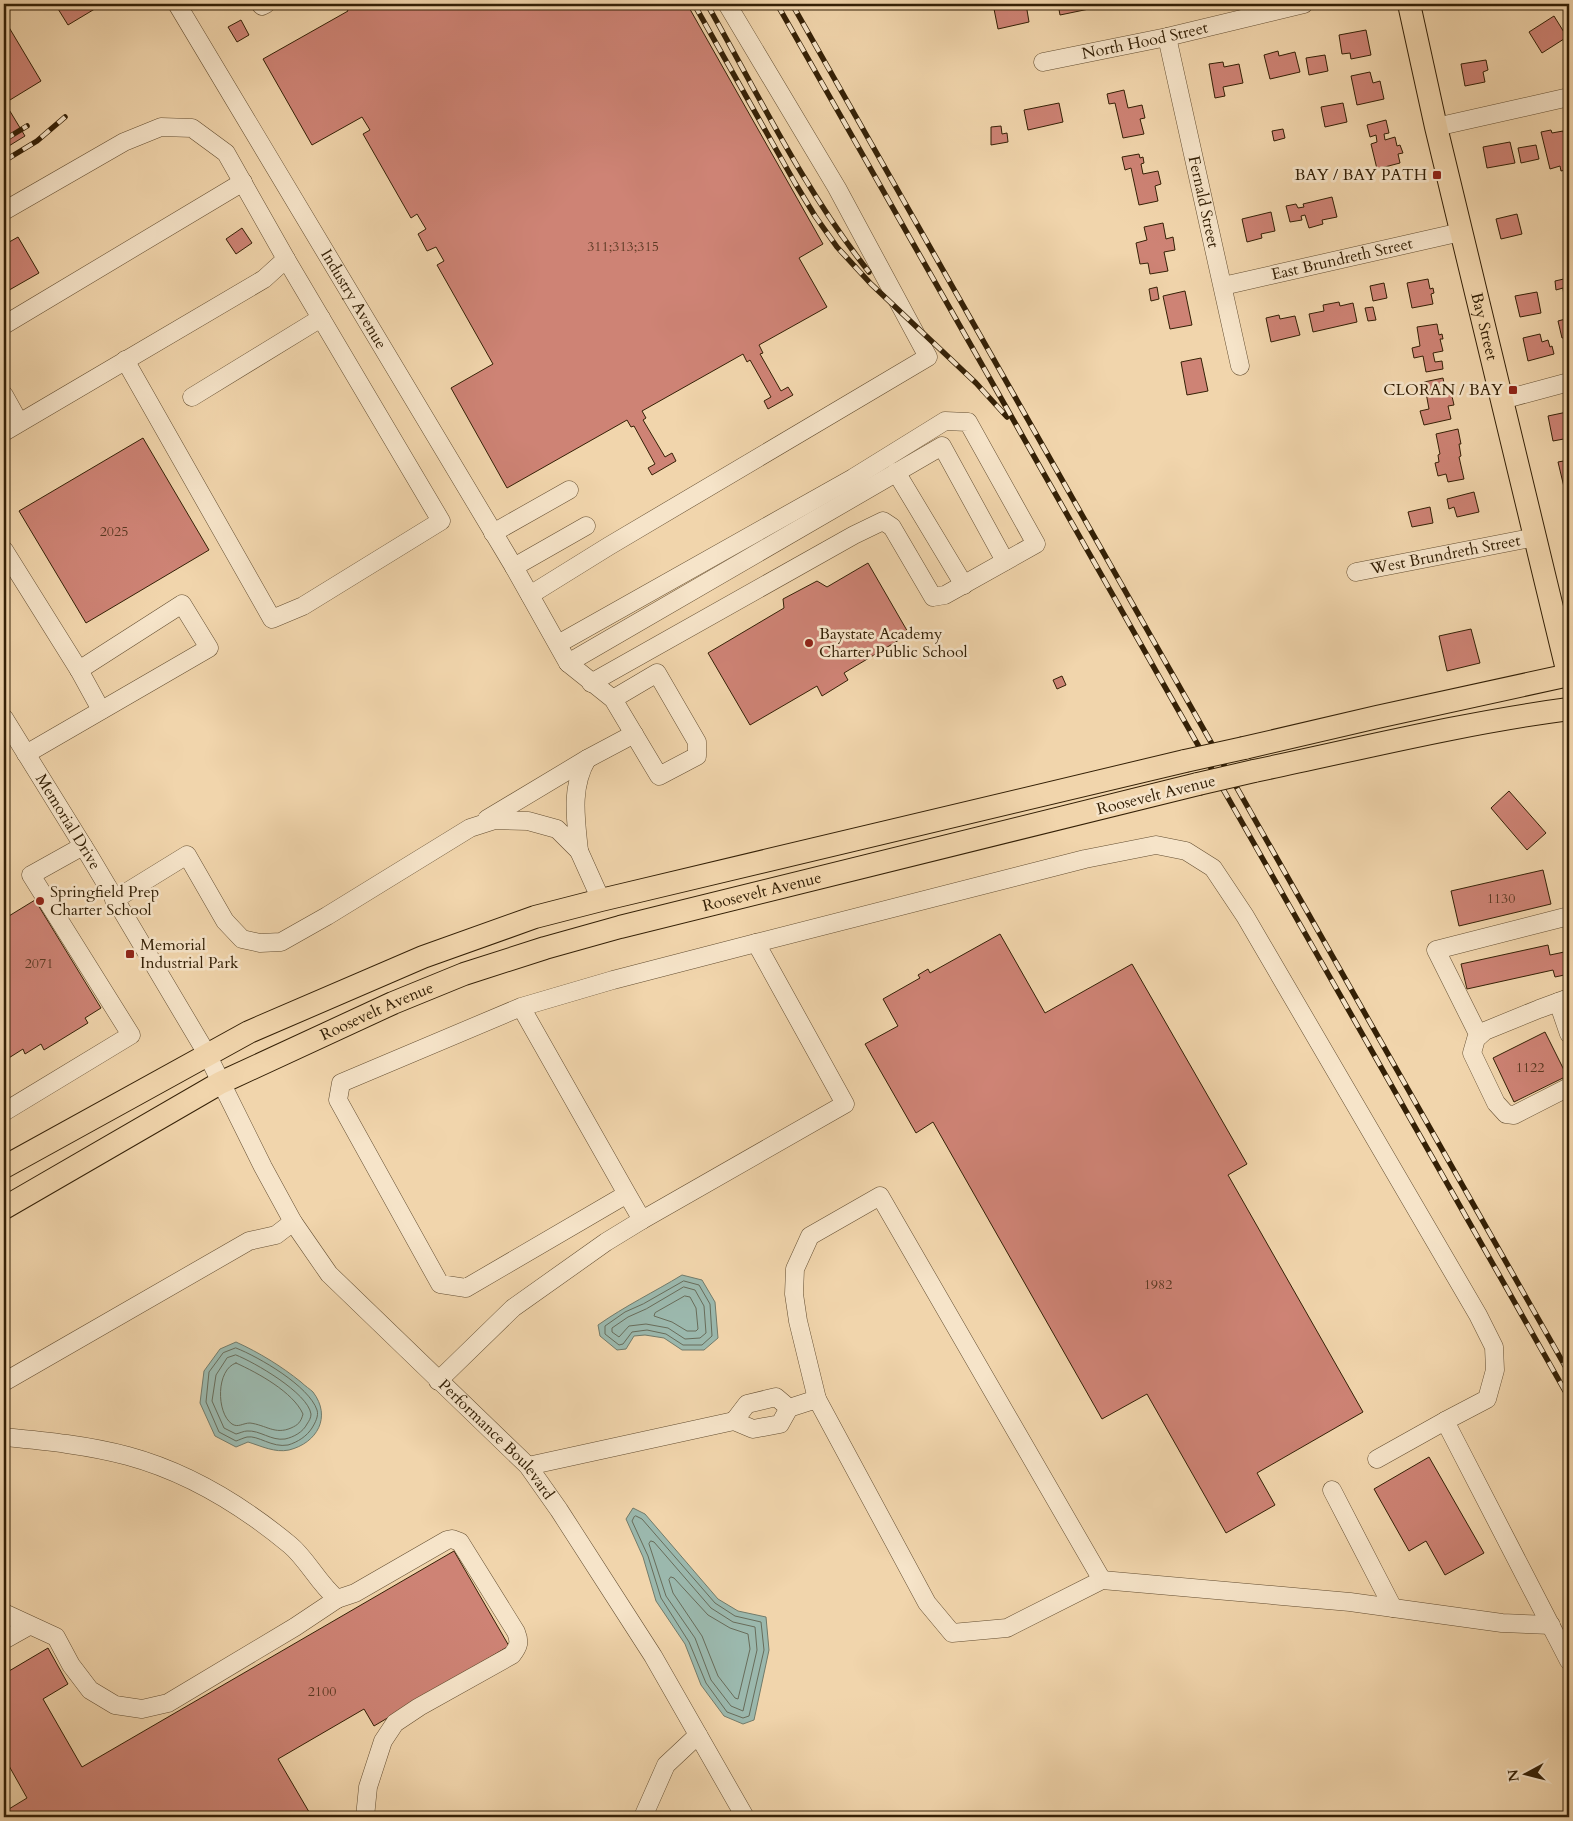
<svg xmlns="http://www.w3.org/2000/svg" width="1573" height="1821" viewBox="0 0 1573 1821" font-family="Cardo,serif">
<rect width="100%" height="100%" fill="#f1d5ac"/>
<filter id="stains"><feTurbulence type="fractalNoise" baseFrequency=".004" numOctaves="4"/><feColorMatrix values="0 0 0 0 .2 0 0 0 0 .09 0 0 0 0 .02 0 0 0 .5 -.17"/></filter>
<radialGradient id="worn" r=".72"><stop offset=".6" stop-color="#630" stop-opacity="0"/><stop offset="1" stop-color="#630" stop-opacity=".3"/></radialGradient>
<path fill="#9bb8ad" stroke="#727b6a" d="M682,1275L702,1280L715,1302L718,1338L704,1350H682L664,1338L645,1335L634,1336L626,1349L617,1350L600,1336L598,1325C625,1306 654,1292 682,1275Z
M236,1342C260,1353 281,1366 301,1382C305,1386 310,1389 313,1392C332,1417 317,1443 289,1450C275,1453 261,1446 248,1442L236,1447L215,1436L200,1403L204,1371L220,1349Z
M633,1508L645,1514L718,1599L738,1611L766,1617L769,1650L754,1720L743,1724L724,1716L701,1685L685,1644L656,1601L643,1557L626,1519Z"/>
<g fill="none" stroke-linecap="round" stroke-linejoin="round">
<path stroke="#686c5a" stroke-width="1" d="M684,1281L699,1285L710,1304L712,1336L702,1345H683L666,1334L647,1330L632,1332L623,1344L619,1345L605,1334V1326L625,1312L643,1304Z
M684,1287L695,1290L704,1306L706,1333L700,1338L685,1339L668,1328L646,1324L629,1326L619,1337L612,1332V1328L628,1317L646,1309Z
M685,1296L690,1297L696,1308L698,1329L696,1331H687L672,1322L654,1316L655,1313Z
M236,1348C259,1357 309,1386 317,1410C319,1416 315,1423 312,1428C307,1436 298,1442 288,1445C272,1448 258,1435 247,1437C243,1438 239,1440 236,1441L219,1432L206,1402L209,1372L223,1353Z
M236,1355C254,1362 308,1393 311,1414C311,1418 309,1421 307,1424C303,1432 294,1437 285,1439C271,1441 260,1430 247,1431C244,1431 240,1433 236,1434L224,1428L212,1401L216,1375L227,1358Z
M236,1363C258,1373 293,1392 303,1414C301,1422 298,1425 291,1428C275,1435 266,1425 250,1423C243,1423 238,1428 232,1424C216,1413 216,1369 236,1363Z
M636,1516L642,1519L715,1603L735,1616L761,1622L764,1650L749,1716L743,1718L727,1712L706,1683L689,1642L661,1598L648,1556L632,1521L634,1517Z
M651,1541L654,1542L711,1608L733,1622L755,1627L757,1650L743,1711L731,1706L711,1680L695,1638L666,1596L649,1544Z
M671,1577L674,1578L708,1615L730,1628L748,1634L750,1649L738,1699L735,1698L718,1676L702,1636L673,1593L669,1580Z"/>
</g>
<path fill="#ce8375" stroke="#342006" d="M55,4H103L68,25Z
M344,4H687L823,244L799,258L827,307L759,345L763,353L760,354L781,391L788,387L793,395L768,409L764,401L771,397L750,360L747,362L743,354L642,411L646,418L643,420L665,457L672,453L676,461L652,475L648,468L655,464L634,426L631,427L627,420L507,488L451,388L493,364L437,265L444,261L436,247L427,251L418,234L426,229L417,214L411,218L363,134L370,130L362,117L312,145L263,59L348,11Z
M1018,4H1026L1029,22L998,29L994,9Z
M1058,4H1088L1089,9L1060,15Z
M1554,16L1567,37L1542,53L1529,32Z
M4,19L41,81L5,103L25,136L4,149Z
M241,20L249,35L237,42L228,27Z
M1366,30L1371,55L1351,59L1350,53L1342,54L1339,35Z
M1278,51L1279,56L1295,52L1300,72L1270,79L1264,55Z
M1325,55L1328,71L1309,75L1306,58Z
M1486,60L1488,70L1483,72L1485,82L1465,86L1461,64Z
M1223,62L1224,67L1239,64L1243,83L1223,87L1225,96L1215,98L1209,64Z
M1370,72L1373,83L1380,81L1384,99L1357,105L1351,76Z
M1124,90L1128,108L1142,105L1145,118L1140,119L1144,134L1123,138L1115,103L1109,104L1107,94Z
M1059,103L1063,122L1028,130L1024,110Z
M1343,103L1347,122L1325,127L1321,107Z
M1386,120L1389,133L1384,134L1385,140L1395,137L1397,146L1400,145L1403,153L1398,154L1400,163L1377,169L1371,144L1377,142L1376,135L1370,137L1367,125Z
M1001,126L1002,134L1007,133L1008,142L991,145V127Z
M1283,129L1285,138L1274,141L1272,131Z
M1551,130L1552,133L1563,131L1569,159V169L1561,171L1560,166L1550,169L1541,132Z
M1510,142L1515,163L1487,168L1483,147Z
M1536,145L1539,159L1521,163L1518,148Z
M1139,154L1140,158L1143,157L1144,163L1141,164L1143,174L1158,171L1161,184L1155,186L1158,201L1139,205L1131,168L1125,170L1122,157Z
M1332,197L1337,217L1322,220L1323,224L1309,228L1305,215L1301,216L1302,220L1290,222L1286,206L1296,204L1298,208L1304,207L1303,204Z
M1271,212L1275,231L1261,234L1262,238L1247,242L1242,219Z
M1517,214L1522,234L1501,239L1496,219Z
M1163,223L1166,239L1173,237L1175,250L1164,252L1168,271L1150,274L1148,263L1140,264L1136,243L1147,240L1144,227Z
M242,228L252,243L236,254L226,239Z
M18,237L39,273L4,293V245Z
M1568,278L1569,295L1564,296L1563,288L1556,290L1555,281Z
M1428,279L1430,289L1433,288L1434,293L1431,294L1433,304L1412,308L1407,283Z
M1384,283L1387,298L1373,301L1370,286Z
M1157,287L1159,299L1151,301L1149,289Z
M1185,291L1192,325L1170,329L1163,296Z
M1537,292L1541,313L1520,317L1515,296Z
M1339,302L1340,306L1353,303L1357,322L1313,332L1309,314L1324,311L1323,305Z
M1373,307L1376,320L1368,321L1365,308Z
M1279,315L1280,319L1295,316L1300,335L1271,342L1266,318Z
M1569,318V337L1562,338L1558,321Z
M1437,324L1439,335L1442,334L1443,339H1440L1443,351L1433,353L1435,362L1442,361L1443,369L1426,372L1423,356L1414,358L1412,348L1420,346L1417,327Z
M1540,334L1542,342L1548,340L1550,347L1552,346L1554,354L1528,361L1523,338Z
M1201,358L1208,391L1187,395L1181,362Z
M1443,378L1446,393L1451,392L1454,405L1448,406L1451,419L1424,425L1420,411L1429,409L1424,382Z
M1567,412L1569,424V438L1553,441L1548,416Z
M1458,429L1461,444H1459L1461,456L1459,457L1464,479L1448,482L1446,474L1438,476L1435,463L1439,462L1438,455L1440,454L1436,434Z
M143,438L209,550L86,623L19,511Z
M1569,460V486L1564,487L1558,462Z
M1474,492L1479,512L1457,517L1454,507L1449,509L1447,499Z
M1430,507L1433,523L1412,527L1408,512Z
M868,563L909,634L844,673L848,680L822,696L817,686L750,725L708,653L784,608L783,599L817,581L827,587Z
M1471,629L1480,663L1447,671L1439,636Z
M1062,676L1066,685L1057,689L1053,680Z
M1509,791L1546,833L1527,850L1491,808Z
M1543,870L1551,904L1459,926L1451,891Z
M35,900L101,1008L85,1018L88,1023L44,1050L41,1044L25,1054L23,1049L4,1061V919Z
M1000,934L1045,1013L1132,964L1247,1164L1228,1175L1363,1412L1257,1473L1275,1505L1226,1533L1147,1394L1102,1419L933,1122L916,1133L865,1044L898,1026L883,999L920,978L918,975L928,969L930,973Z
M1548,945L1550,955L1569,951V974L1555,977L1553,970L1467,989L1461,964Z
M1545,1032L1567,1076L1514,1102L1493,1058Z
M1429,1457L1484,1553L1445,1575L1426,1541L1409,1551L1374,1489Z
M454,1551L509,1646L374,1726L364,1709L278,1759L312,1817H4V1812L27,1798L4,1757V1674L48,1648L68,1684L43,1699L82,1767Z"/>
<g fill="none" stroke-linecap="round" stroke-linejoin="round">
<g stroke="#634d30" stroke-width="19">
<g id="minor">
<path id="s1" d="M177,4L514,567L568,663L942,446L1005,561"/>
<path d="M260,4L262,6L266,4"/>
<path id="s2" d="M1167,37L1240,366"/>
<path id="s3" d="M1043,62L1167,37L1304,4"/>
<path d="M1436,127L1569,97"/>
<path d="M4,211L124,142L161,127L192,128L226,153L286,259L264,279L4,432"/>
<path id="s4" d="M1223,286L1461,232"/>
<path d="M4,325L243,182"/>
<path d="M125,360L272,619L303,606L441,521L286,259"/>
<path d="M4,395L19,422"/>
<path d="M192,397L321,318"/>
<path d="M1502,400L1569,382"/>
<path d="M896,472L964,585"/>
<path d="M493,533L569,490"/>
<path d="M4,550L79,670L101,710"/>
<path d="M514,567L586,526"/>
<path id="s5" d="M1356,572L1536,537"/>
<path d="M530,595L609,546L928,357L837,188L727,4"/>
<path d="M558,644L853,478L945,421L968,422L1036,544L945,595L933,597L892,527L883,521L854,535L591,683"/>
<path d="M568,663L613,699L659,776L697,756V742L657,673L613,699"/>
<path id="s6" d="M4,718L90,857L207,1054L263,1167L293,1222L329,1274L528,1466L559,1510L653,1656L745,1817"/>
<path d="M26,754L209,648L182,604L79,670"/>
<path d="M487,819L587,759L634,734"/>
<path d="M579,851L601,900"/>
<path d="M114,900L187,855L225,921L242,939L260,943L281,942L327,916L470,828L495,820L528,821L557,829L579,851C576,820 570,788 587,759"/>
<path d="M756,943L1085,859L1156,845L1186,851L1213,868L1245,916L1478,1315L1494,1347L1495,1370L1487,1399L1445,1421"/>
<path d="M1569,998L1539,1009L1485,1031L1476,1039L1472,1053L1496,1103L1506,1114L1514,1115L1569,1087"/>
<path d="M1558,1002L1569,1034"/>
<path d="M521,1007L627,1194L642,1220L845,1104L756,943L613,980L521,1007L341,1083L338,1100L440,1284L466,1288L627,1194"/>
<path d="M1479,1036L1436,950L1569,916"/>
<path d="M4,1112L131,1035L31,875L83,846"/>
<path d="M438,1381L513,1308L606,1242L642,1220"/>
<path d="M4,1382L249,1241L276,1235L293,1222"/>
<path d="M817,1399L798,1321L794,1294L795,1269L810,1236L880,1196L1102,1580"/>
<path d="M734,1421L747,1404L776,1397L789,1408"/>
<path d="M4,1437C45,1441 87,1445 128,1456C187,1472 243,1506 290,1545C307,1559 318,1583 337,1599L355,1593L447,1540L452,1539L460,1542L516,1632C520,1642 519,1646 512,1655L419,1707L395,1723L383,1741L368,1787L365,1817"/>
<path d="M1377,1459L1445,1421L1569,1661"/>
<path d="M528,1466L734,1421L753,1429L780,1424L789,1408L817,1399L927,1603L952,1633L1007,1628L1102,1580L1350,1602L1502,1623L1551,1625"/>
<path d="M1332,1490L1393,1608"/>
<path d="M4,1613L56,1637L71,1665L90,1690L115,1705L142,1709L168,1703L295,1627L337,1599"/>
<path d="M4,1640L29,1626"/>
<path d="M643,1817L666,1765L698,1735"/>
</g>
</g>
<g stroke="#342006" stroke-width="24">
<g id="major">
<path id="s7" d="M1409,4L1436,127L1569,678"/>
<path d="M1244,748L1377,717L1569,675"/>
<path d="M1254,771C1359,749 1463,723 1569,709"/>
<path d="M4,1167L249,1032L423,957L535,917L601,900L1185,761"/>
<path id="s8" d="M4,1208L220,1083L393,1003L464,974L545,948L620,927L1198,784"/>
</g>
</g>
<use href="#minor" stroke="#f6e4c9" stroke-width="18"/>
<use href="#major" stroke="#f1d5ac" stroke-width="22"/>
<g stroke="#342006" stroke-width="5.5">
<path id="rail" d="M694,4L795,183L815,216L837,247L871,284L976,383L1007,417
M707,4C758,94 804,190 869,272
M777,4L1569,1398
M792,4L1569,1373
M4,140L27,126
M4,161L37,141L65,117"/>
</g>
<use href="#rail" stroke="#f6e4c9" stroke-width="4" stroke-dasharray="11" stroke-linecap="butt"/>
<g stroke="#342006" stroke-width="24" stroke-linecap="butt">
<path id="major-bridge" d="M1185,761L1244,748
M1198,784L1254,771"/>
</g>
<use href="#major-bridge" stroke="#f1d5ac" stroke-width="22"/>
</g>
<g fill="#8f2418" stroke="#f6e4c9" stroke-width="2">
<rect x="1432" y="170" width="10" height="10" rx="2.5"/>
<rect x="1508" y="385" width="10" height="10" rx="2.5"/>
<circle cx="809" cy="643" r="5"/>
<circle cx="40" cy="901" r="5"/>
<rect x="125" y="949" width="10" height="10" rx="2.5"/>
</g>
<g text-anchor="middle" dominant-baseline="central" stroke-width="5" stroke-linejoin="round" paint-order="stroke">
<g font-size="14" fill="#5a3922">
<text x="623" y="246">311;313;315</text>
<text x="114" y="531">2025</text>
<text x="1501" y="898">1130</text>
<text x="39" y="963">2071</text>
<text x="1530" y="1067">1122</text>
<text x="1158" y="1284">1982</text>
<text x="322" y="1691">2100</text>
</g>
<g font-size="16" fill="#342006" stroke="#f6e4c9">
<text stroke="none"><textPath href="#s3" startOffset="104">North Hood Street</textPath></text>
<text stroke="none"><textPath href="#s2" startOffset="169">Fernald Street</textPath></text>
<text stroke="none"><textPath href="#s4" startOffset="122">East Brundreth Street</textPath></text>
<text stroke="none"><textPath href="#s1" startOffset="344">Industry Avenue</textPath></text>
<text stroke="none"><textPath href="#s7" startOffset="331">Bay Street</textPath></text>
<text stroke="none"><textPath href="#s5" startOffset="91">West Brundreth Street</textPath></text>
<text transform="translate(1156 795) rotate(-14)">Roosevelt Avenue</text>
<text stroke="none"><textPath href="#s6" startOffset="122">Memorial Drive</textPath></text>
<text stroke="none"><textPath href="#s8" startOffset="826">Roosevelt Avenue</textPath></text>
<text stroke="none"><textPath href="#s8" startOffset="422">Roosevelt Avenue</textPath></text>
<text stroke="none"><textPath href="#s6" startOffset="880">Performance Boulevard</textPath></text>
</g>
<g font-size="16" fill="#342006" stroke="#f6e4c9" text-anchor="start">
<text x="1427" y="175" text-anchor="end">BAY / BAY PATH</text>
<text x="1503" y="390" text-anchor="end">CLORAN / BAY</text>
<text x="819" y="634">Baystate Academy<tspan x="819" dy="18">Charter Public School</tspan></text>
<text x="50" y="892">Springfield Prep<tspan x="50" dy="18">Charter School</tspan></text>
<text x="140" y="945">Memorial<tspan x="140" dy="18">Industrial Park</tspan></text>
</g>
</g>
<rect width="1573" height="1821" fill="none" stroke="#f1d5ac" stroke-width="20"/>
<rect x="5" y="5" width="1563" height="1811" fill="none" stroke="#342006" stroke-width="2.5"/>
<rect x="10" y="10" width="1553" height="1801" fill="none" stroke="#342006"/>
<g transform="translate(1526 1774) rotate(263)" stroke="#f6e4c9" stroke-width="4" paint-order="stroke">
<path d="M0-4L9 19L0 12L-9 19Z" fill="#342006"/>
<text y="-8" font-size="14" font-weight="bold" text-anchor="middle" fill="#342006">N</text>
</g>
<rect width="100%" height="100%" filter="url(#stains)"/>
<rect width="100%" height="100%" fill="url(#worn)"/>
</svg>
